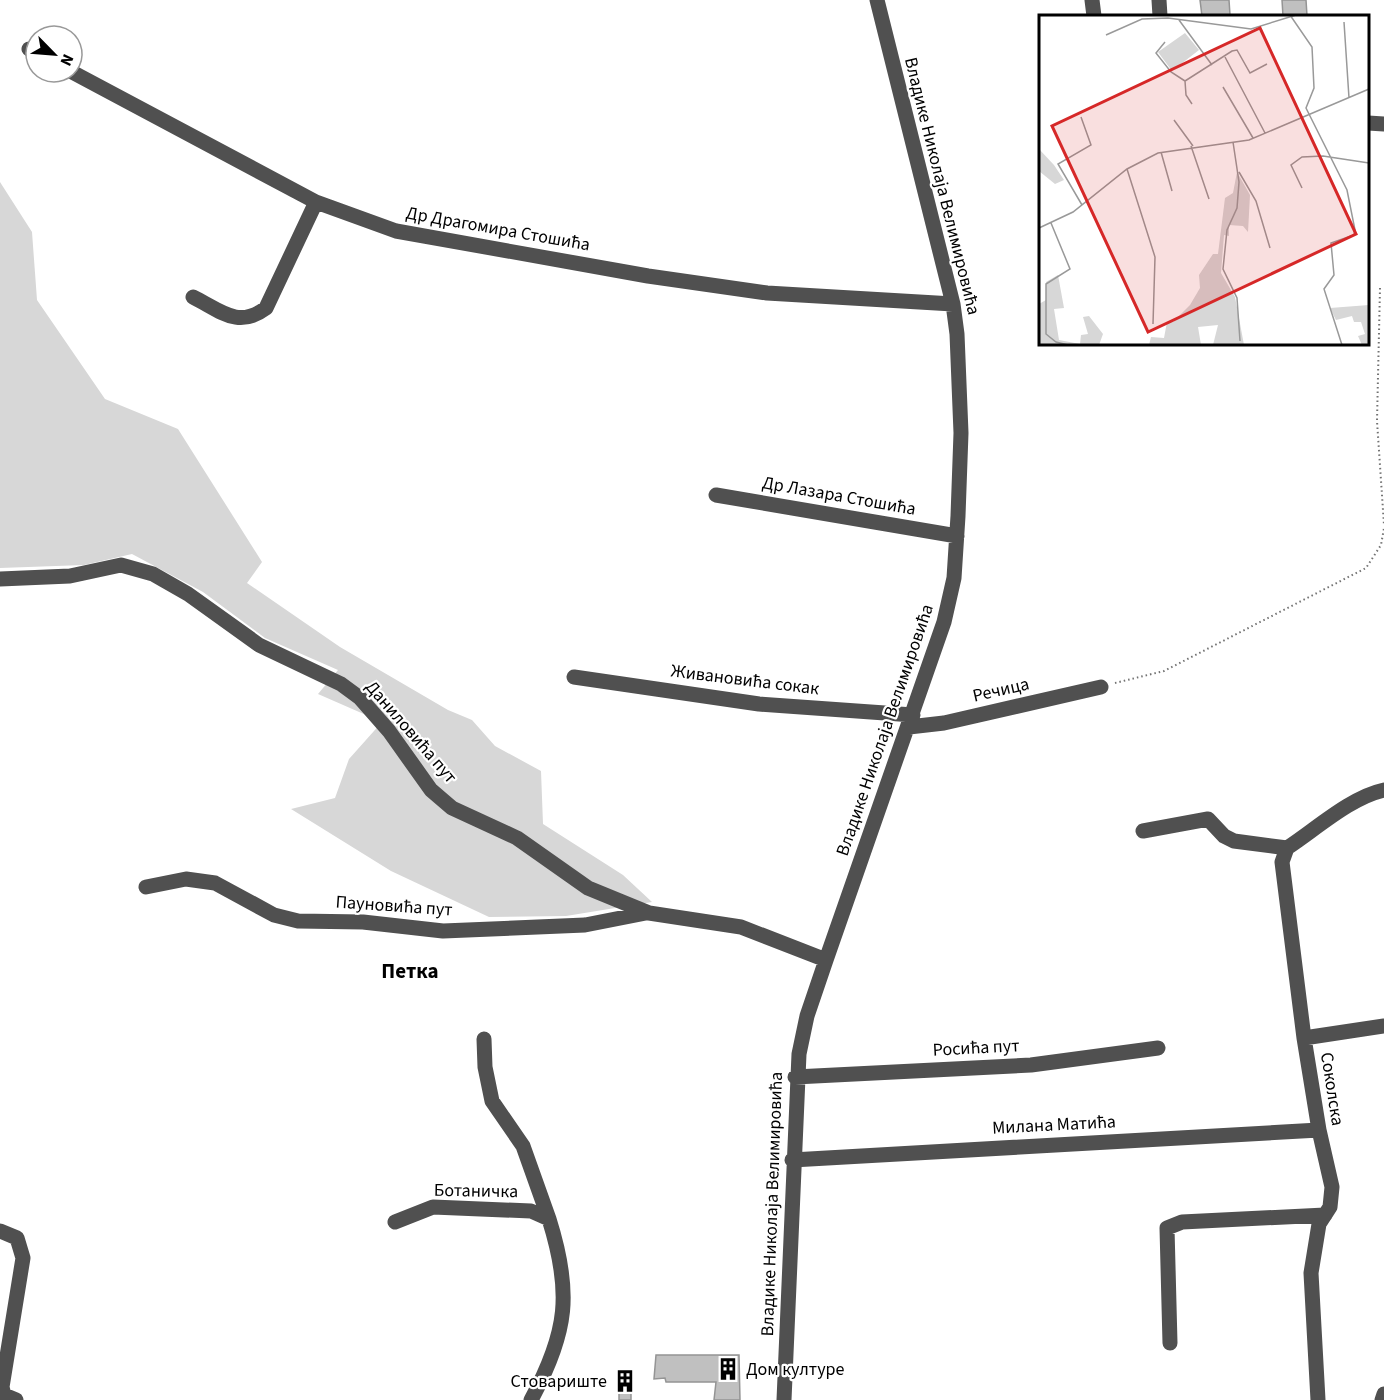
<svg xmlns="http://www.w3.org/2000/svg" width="1384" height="1400" viewBox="0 0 1384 1400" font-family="'Source Sans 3',sans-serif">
<rect width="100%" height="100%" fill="#fff"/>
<path fill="#d7d7d7" d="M0,182L32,232L37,300L105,399L178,429L262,562L247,583L340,647L448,710L472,720L495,746L541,771L543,824L623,875L652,902L566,916L489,917L391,871L291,809L335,798L349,759L382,722L318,694L338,670L265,638L203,592L132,554L84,565L0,568Z"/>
<path fill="#c0c0c0" stroke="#949494" stroke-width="1.5" d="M1200,0H1229L1230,15L1202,16Z
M1282,0H1306L1307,16H1283Z
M656,1355H739L740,1400H714L716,1382H666L665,1378L654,1379Z
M619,1370H631V1400H619Z"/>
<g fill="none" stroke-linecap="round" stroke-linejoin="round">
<path stroke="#727272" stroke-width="2" stroke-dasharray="1.5 3" stroke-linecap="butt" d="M1380,288L1377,421L1384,525
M1115,683L1164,671L1366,568L1381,545L1384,528"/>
<path stroke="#505050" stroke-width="15" d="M1092,0L1094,16
M1159,0L1160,16
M29,49L36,52
M72,72L316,202L396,231L648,276L767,293L953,304
M1368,123L1384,124
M193,297C221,311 238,329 266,308L316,202
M716,495L957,536
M0,579L70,576L121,565L153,574L188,594L259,645L341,684L360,698L389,731L431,790L452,808L517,838L588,888L649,913L741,927L826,960
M574,677L759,704L913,715
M909,727L944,723L1101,687
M1143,831L1208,819L1224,836L1234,841L1287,848L1282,862L1304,1038L1319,1130L1332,1187L1330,1207L1319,1224L1311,1273L1318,1400
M1287,848C1316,829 1351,797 1384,790
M146,887L186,879L215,883L274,915L298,921L363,922L443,931L585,925L646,913
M1304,1038L1384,1026
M484,1039L485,1067L492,1101L523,1146L549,1219
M795,1077L1031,1065L1158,1048
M792,1160L1319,1130
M395,1222L433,1207L531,1211L549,1219C572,1292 568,1332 531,1400
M0,1231L17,1238L23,1258L2,1387L4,1395L16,1400
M1170,1343L1167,1228L1182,1222L1325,1215
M784,1400L799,1054L807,1016L826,960L944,622L954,578L958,516L961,433L957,334L953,304L877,0
M1382,1400L1384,1394"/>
</g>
<defs>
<g id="building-bare" transform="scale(1.8)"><path d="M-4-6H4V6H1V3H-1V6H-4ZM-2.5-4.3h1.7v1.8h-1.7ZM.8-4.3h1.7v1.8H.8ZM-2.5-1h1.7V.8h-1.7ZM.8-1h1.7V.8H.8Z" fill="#000" stroke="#fff" stroke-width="2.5" paint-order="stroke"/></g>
</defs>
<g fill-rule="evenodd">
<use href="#building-bare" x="728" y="1369"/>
<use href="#building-bare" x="625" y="1381"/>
</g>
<g text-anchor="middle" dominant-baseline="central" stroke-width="4.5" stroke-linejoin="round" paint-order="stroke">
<g font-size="18" fill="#000" stroke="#fff">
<text transform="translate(942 186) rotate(76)">Владике Николаја Велимировића</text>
<text transform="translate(498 229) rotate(10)">Др Драгомира Стошића</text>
<text transform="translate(839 496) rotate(10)">Др Лазара Стошића</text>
<text transform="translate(745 680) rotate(7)">Живановића сокак</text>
<text transform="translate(1001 690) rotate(-13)">Речица</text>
<text transform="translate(885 730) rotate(-71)">Владике Николаја Велимировића</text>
<text transform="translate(411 732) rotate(49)">Даниловића пут</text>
<text transform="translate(394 906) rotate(4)">Пауновића пут</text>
<text transform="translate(976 1048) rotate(-3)">Росића пут</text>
<text transform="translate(1332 1089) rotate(81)">Соколска</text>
<text transform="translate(1054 1125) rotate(-3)">Милана Матића</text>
<text transform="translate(476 1191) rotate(1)">Ботаничка</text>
<text transform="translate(772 1204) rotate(-88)">Владике Николаја Велимировића</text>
</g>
<g font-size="18" fill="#000" stroke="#fff" text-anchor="start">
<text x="746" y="1369">Дом културе</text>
<text x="607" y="1381" text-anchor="end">Стовариште</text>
</g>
<g font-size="21" font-weight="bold" fill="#000" stroke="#fff">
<text x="410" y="971">Петка</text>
</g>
</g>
<g transform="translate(1039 15)">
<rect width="330" height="330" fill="#fff"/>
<path d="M146,18L160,35L133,56L119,37ZM0,134L15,150L25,165L16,169L0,156ZM198,157L211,180L209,217L204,211L190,210V221L185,220L182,258L196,282L205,330H174L179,310L159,312L162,330H110L112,322L125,323L128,307H134L151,290L161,273L160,260L174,239H179L186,183L194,178ZM19,260L25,293L15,294L20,325L41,329L42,320L49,319L44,302L50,301L64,319L60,330H0V289L7,285V267ZM330,290V330H323L319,321L326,319L322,307H315L313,301L297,305L291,293Z" fill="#d7d7d7"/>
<path fill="none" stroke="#999" stroke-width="1.5" d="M251,0L273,32L275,73L267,93L308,175L316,215L315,220L292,228L295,260L285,274L303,330M140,5L173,50M305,7L310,83M67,20L103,4L129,3L212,14L257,0M126,27L117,38L132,57L146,66M186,42L226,118M184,72L214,123M153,89L147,80L146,66L193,36L198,35L211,58L228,49M42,102L52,130L19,149L43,190M135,105L154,131M194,127L200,167L198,193L188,215L184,254L198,283L201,326M152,131L170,184M122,137L133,176M88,154L116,242L114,309M200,157L217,186L231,233M263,173L252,150L263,142L284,141L330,148M12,208L31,254L7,269V319L17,327L29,330M0,213L34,197L88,154L119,138L210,125L330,74"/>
<path fill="#d62828" fill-opacity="0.15" stroke="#d62828" stroke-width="3" d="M221,13L317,219L109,317L13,111Z"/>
<rect width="330" height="330" fill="none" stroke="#000" stroke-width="3"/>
</g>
<g transform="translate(54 54) rotate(115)"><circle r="28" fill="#ffffff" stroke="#999999" stroke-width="1.5"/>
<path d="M0-4.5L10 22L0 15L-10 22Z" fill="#000000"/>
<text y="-9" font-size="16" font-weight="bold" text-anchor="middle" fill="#000000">N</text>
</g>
</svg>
